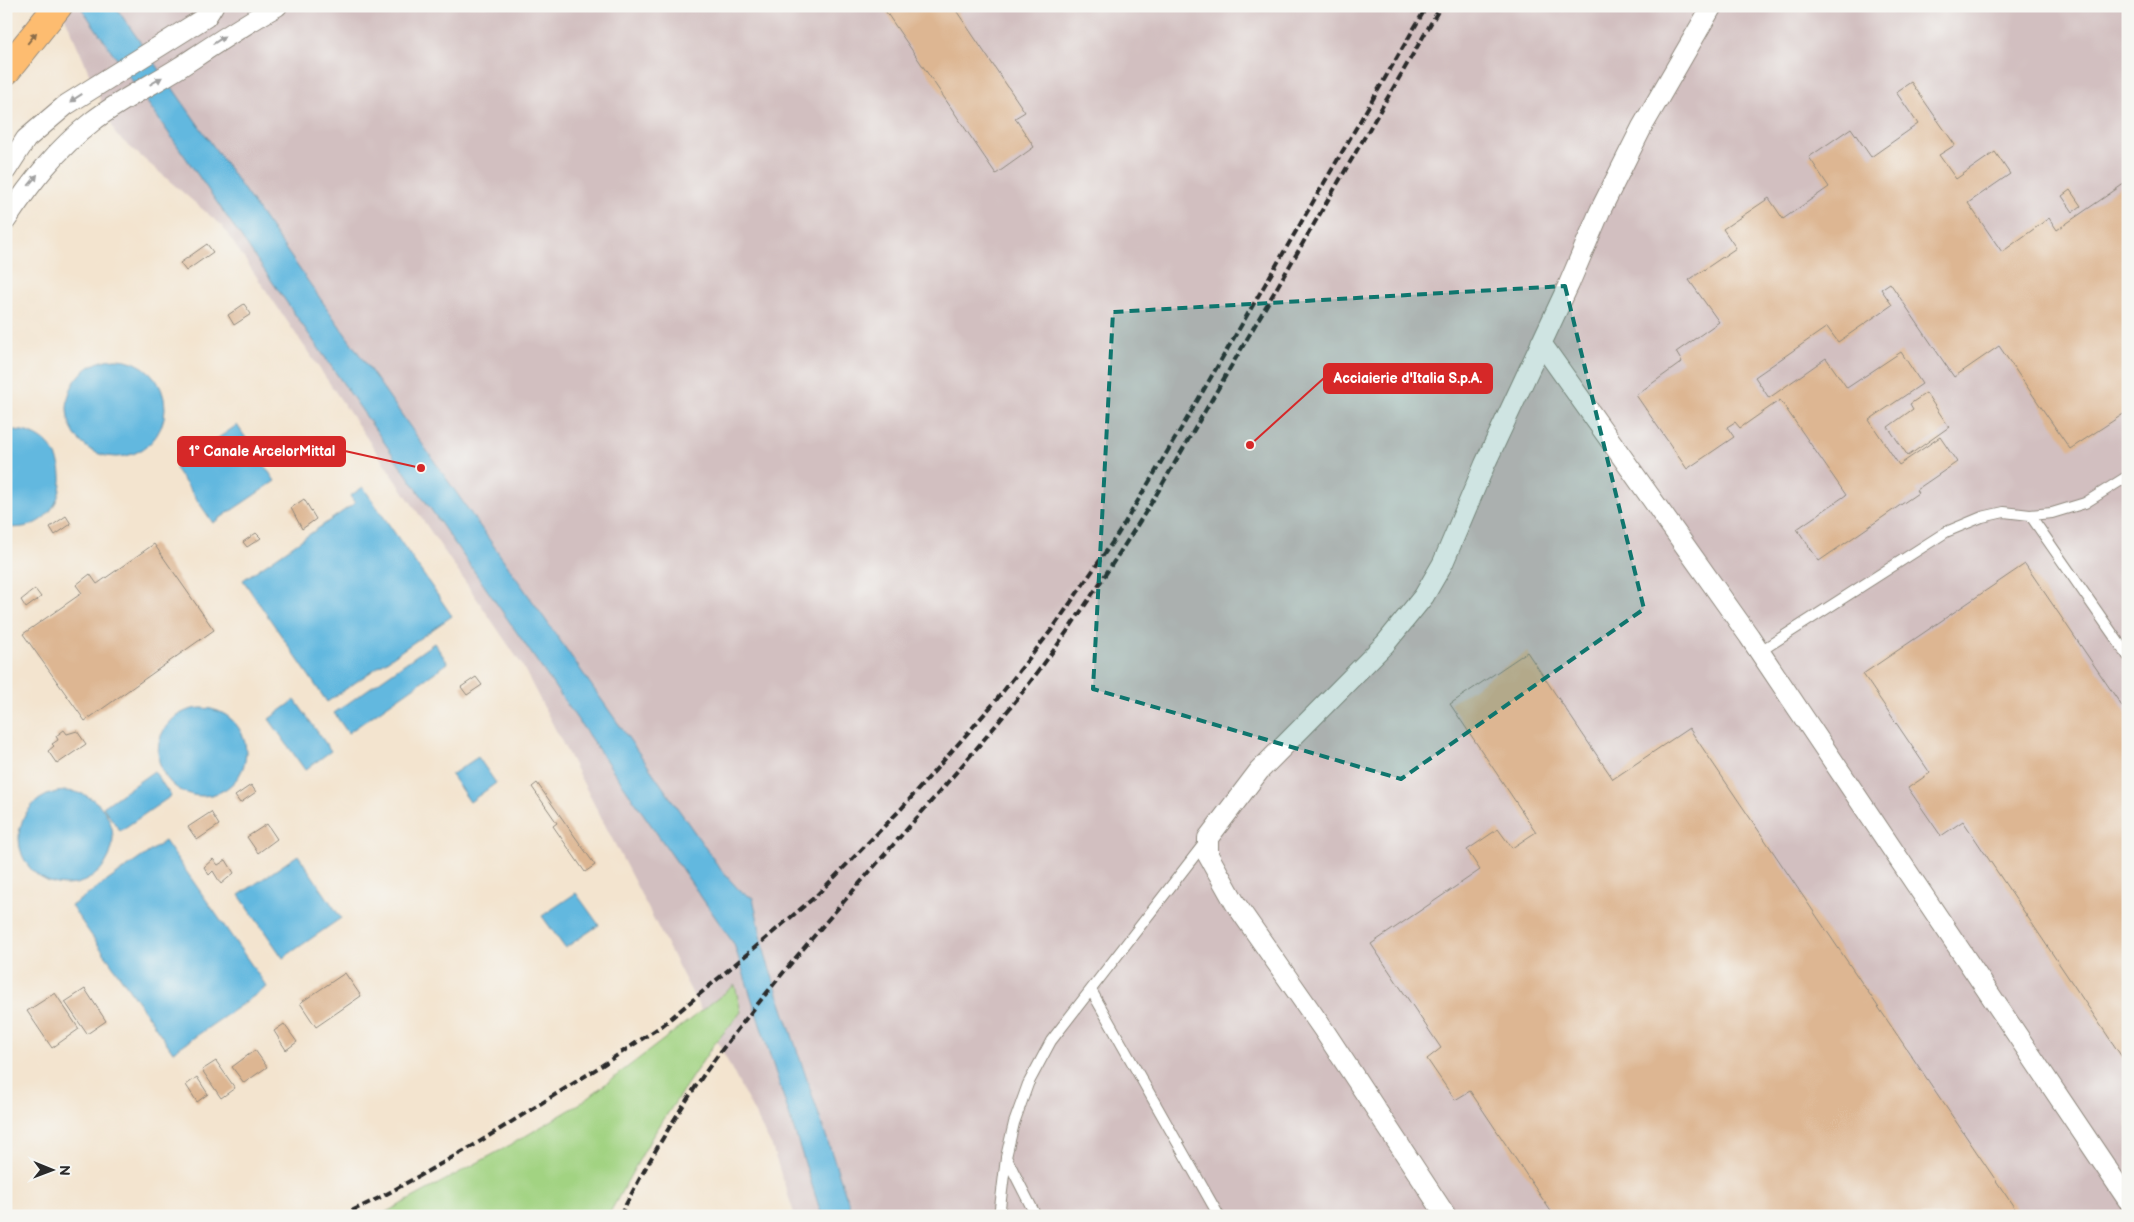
<svg xmlns="http://www.w3.org/2000/svg" width="2134" height="1222" viewBox="0 0 2134 1222" font-family="'Balsamiq Sans',sans-serif">
<rect width="100%" height="100%" fill="#f6f6f2"/>
<filter id="ink" filterUnits="userSpaceOnUse"><feTurbulence type="fractalNoise" baseFrequency=".02" numOctaves="2"/><feDisplacementMap in="SourceGraphic" scale="10" xChannelSelector="R" yChannelSelector="G"/><feConvolveMatrix kernelMatrix="1 2 1 2 8 2 1 2 1" color-interpolation-filters="sRGB"/></filter>
<filter id="wash" filterUnits="userSpaceOnUse"><feTurbulence type="fractalNoise" baseFrequency=".0096" numOctaves="4" result="noise"/><feDisplacementMap in="SourceGraphic" scale="20" xChannelSelector="R" yChannelSelector="G"/><feGaussianBlur stdDeviation="1.12" result="paint"/><feColorMatrix in="noise" values="0 0 0 0 0 0 0 0 0 0 0 0 0 0 0 0 0 1.4 0 .05"/><feComposite in="paint" operator="in"/></filter>
<g filter="url(#wash)">
<rect width="100%" height="100%" fill="#f3e4cf"/>
<path fill="#d2bfc0" d="M60,6H2128V1216H795L772,1147L522,665L222,226L116,135Z"/>
<path fill="#a2d382" stroke="#667f56" d="M735,985L741,1012L712,1047L652,1137L608,1216H379L512,1144L578,1105Z"/>
<path fill="#62b8df" stroke="#467285" d="M80,6H115L721,870L740,891L753,898L766,958L853,1216H822L734,944Z
M67 408a49 49 0 1 1 98 0a49 49 0 1 1-98 0Z
M237,425L275,481L213,523L175,468Z
M6,430C84,426 75,537 6,527Z
M363,487L452,616L327,702L243,580L355,503L350,496Z
M434,643L448,663L348,733L334,713Z
M295,700L331,751L305,770L269,719Z
M158 752a44 44 0 1 1 88 0a44 44 0 1 1-88 0Z
M478,757L496,783L470,802L451,775Z
M154,771L171,796L120,831L103,807Z
M19 838a47 47 0 1 1 94 0a47 47 0 1 1-94 0Z
M165,841L267,987L173,1052L71,906Z
M298,855L341,918L283,958L239,895Z
M576,893L599,925L565,948L542,916Z"/>
<g id="blocks">
<path fill="#ddb692" d="M882,6H953L1025,112L1015,118L1034,147L996,174Z
M1911,82L1955,145L1939,155L1956,179L1995,152L2010,174L1968,203L2002,252L2049,218L2057,230L2128,181V411L2070,449L1999,346L1954,377L1890,283L1881,289L1892,305L1838,342L1827,327L1755,377L1769,398L1826,358L1847,388L1901,352L1922,384L1869,420L1899,465L1940,437L1957,462L1916,490L1918,493L1819,561L1797,529L1846,495L1780,400L1740,428L1735,422L1727,427L1734,437L1687,469L1636,395L1682,362L1676,352L1719,322L1689,280L1736,248L1723,229L1769,198L1783,219L1829,187L1809,157L1851,128L1871,157L1918,124L1896,92Z
M2070,190L2081,206L2073,212L2062,196Z
M207,244L213,252L186,271L180,263Z
M244,304L251,314L234,325L228,315Z
M1926,393L1949,427L1908,456L1888,427L1913,409L1910,404Z
M304,499L316,519L302,529L291,508Z
M66,516L71,524L55,535L50,527Z
M256,533L261,538L247,547L243,542Z
M154,544L214,630L85,721L23,634L82,593L76,585L90,574L97,584Z
M2025,564L2128,715V1066L1963,821L1941,836L1908,788L1930,773L1863,674Z
M35,589L41,597L26,608L21,600Z
M1527,652L1613,779L1689,728L2020,1216H1554L1470,1091L1455,1100L1427,1059L1441,1048L1371,944L1480,870L1467,850L1498,829L1512,848L1536,832L1450,704Z
M476,677L482,685L467,695L461,687Z
M64,730L67,734L77,731L86,744L57,764L48,751L54,746L52,744L58,740L56,736Z
M537,783L595,865L585,872L553,826L557,823L532,787Z
M251,785L256,792L240,803L235,796Z
M211,812L219,825L197,840L188,827Z
M267,824L277,839L258,853L247,837Z
M213,859L218,865L226,860L234,873L221,884L213,871L209,875L204,867Z
M345,973L361,996L316,1027L300,1003Z
M85,989L106,1021L87,1034L65,1002Z
M55,993L79,1029L52,1048L27,1011Z
M284,1024L297,1042L286,1050L274,1031Z
M255,1050L267,1067L244,1083L232,1067Z
M216,1061L235,1088L221,1098L202,1070Z
M197,1077L208,1094L197,1102L186,1085Z"/>
</g>
</g>
<g filter="url(#ink)">
<use href="#blocks" fill-opacity="0" stroke="#8f887d" stroke-width="1"/>
<g fill="none" stroke-linecap="round" stroke-linejoin="round">
<g stroke="#8f887d" stroke-width="12">
<path id="service" d="M2030,515L2128,656
M1759,652L1946,532L1982,517L2004,512L2030,515L2052,513L2085,503L2128,476
M1091,990L1219,1216
M999,1216L1006,1158
M1036,1216L1006,1157L1014,1123L1028,1084L1051,1041L1206,841"/>
</g>
<g stroke="#8f887d" stroke-width="22">
<path id="minor" d="M6,170L26,139L66,105L206,17L213,6
M6,220C31,182 57,149 93,121C120,100 152,85 180,67C212,46 243,25 277,6
M1541,343L1749,636L2128,1200
M1446,1216L1323,1029L1235,903L1208,855V838L1259,771L1385,644L1424,596L1443,563L1485,464L1569,284L1600,211L1642,127L1712,6"/>
</g>
<g stroke="#8f887d" stroke-width="30">
<path id="trunk" d="M6,71L58,6"/>
</g>
<use href="#service" stroke="#fff" stroke-width="10"/>
<use href="#minor" stroke="#fff" stroke-width="20"/>
<use href="#trunk" stroke="#fdbc70" stroke-width="28"/>
<path stroke="#2b2b2b" stroke-width="4" stroke-dasharray="8 4" stroke-linecap="butt" d="M341,1216L383,1196L471,1147L598,1068L663,1025L816,896L902,808L994,703L1053,628L1118,534L1185,422L1427,6
M620,1216C648,1161 681,1105 718,1055C806,938 908,832 1001,719C1057,651 1105,576 1152,502L1441,6"/>
</g>
<defs><path id="oneway-solid" d="M-6-.8H1V-3.2L6.5 0L1 3.2V.8H-6Z" transform="scale(1.25)"/></defs>
<use fill="#8a6c4a" href="#oneway-solid" transform="translate(32 38) rotate(-51)"/>
<g fill="#a0a0a0">
<use href="#oneway-solid" transform="translate(219 40) rotate(-34)"/>
<use href="#oneway-solid" transform="translate(156 81) rotate(-31)"/>
<use href="#oneway-solid" transform="translate(76 98) rotate(147)"/>
<use href="#oneway-solid" transform="translate(33 180) rotate(-51)"/>
</g>
</g>
<path fill="#0f766e" fill-opacity="0.2" stroke="#0f766e" stroke-width="4" stroke-dasharray="10 6" stroke-linejoin="round" d="M1565,286L1644,609L1401,779L1093,689L1113,312Z"/>
<path fill="none" stroke="#d62828" stroke-width="2" d="M1250 445L1324 378M421 468L345 451"/>
<g fill="#d62828" stroke="#f6f6f2" stroke-width="2">
<circle cx="1250" cy="445" r="5"/>
<circle cx="421" cy="468" r="5"/>
</g>
<g fill="#d62828" stroke="#d62828" stroke-width="2">
<rect x="1324" y="364" width="168" height="29" rx="5"/>
<rect x="178" y="437" width="167" height="29" rx="5"/>
</g>
<g font-size="14" text-anchor="middle" font-weight="bold" fill="#fff">
<text x="1408" y="383">Acciaierie d'Italia S.p.A.</text>
<text x="262" y="456">1° Canale ArcelorMittal</text>
</g>
<rect width="2134" height="1222" fill="none" stroke="#f6f6f2" stroke-width="25"/>
<g transform="translate(52 1170) rotate(91)" stroke="#f6f6f2" stroke-width="4" paint-order="stroke">
<path d="M0-4L9 19L0 12L-9 19Z" fill="#2b2b2b"/>
<text y="-8" font-size="14" font-weight="bold" text-anchor="middle" fill="#2b2b2b">N</text>
</g>
</svg>
